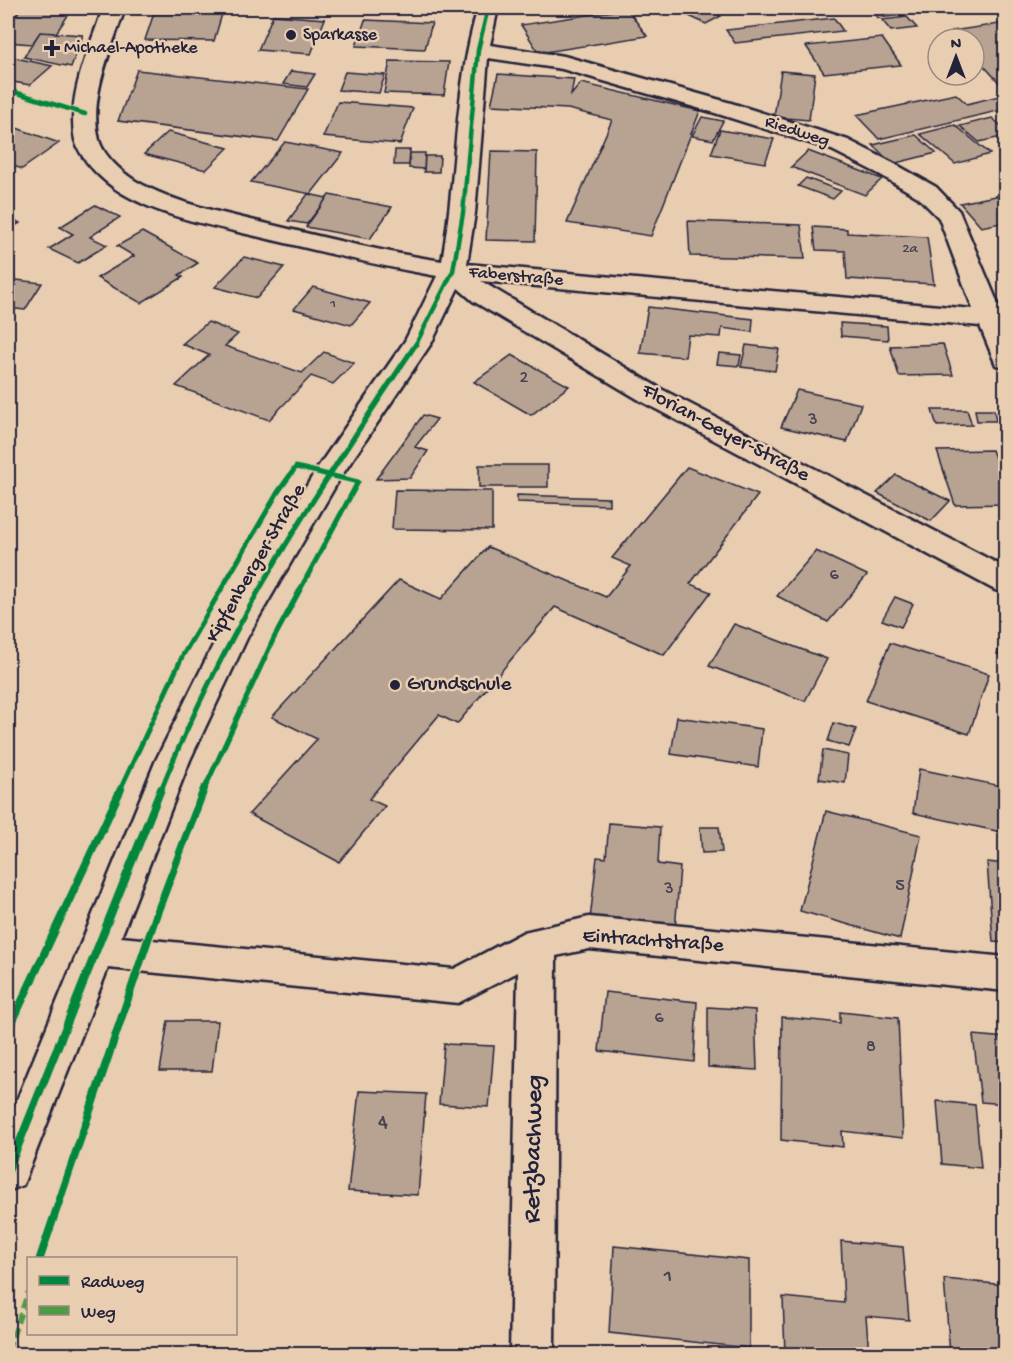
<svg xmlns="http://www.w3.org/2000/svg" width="1013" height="1362" viewBox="0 0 1013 1362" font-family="'Gochi Hand',sans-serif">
<rect width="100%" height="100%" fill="#e9cdb0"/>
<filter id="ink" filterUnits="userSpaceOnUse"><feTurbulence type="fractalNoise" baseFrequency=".0167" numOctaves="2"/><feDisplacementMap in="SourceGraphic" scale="12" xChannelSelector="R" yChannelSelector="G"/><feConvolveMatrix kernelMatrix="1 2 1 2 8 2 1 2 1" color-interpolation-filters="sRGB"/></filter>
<g filter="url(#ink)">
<path fill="#b8a393" stroke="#22223b" stroke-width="1.5" d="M8,8H21L8,27Z
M21,8L71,11L56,33L40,32L32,44L8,42V27Z
M672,8H702L721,16L706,24Z
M869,8H962L878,18Z
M627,9L647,36L539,53L521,25Z
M154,13L222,14L214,41L145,40Z
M273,15L325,19L311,54L258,50Z
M907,17L917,28L891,31L882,20Z
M834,18L843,31L735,43L726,30Z
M365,20L432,23L425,49L356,46Z
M999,24L1006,31V90L974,55V39H959L952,31Z
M40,32L83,35L71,67L24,57Z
M882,38L901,65L824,73L806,46Z
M11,57L52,66L30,85L8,81V60Z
M390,61L449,62L444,95L384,93Z
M137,70L308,89L278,141L118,121Z
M291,71L315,74L307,87L283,84Z
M781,71L815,74L809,120L774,117Z
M345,72L385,75L379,93L338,90Z
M498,74L574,79L571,95L581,83L700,111L651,236L567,223L612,120L568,109L491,105Z
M956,94L967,104L999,96L1006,101V109L879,139L856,115Z
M338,102L413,108L400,144L323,137Z
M702,117L723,121L713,140L692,136Z
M992,118L1006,130V136L979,142L960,126Z
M8,125L59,143L22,169L8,164Z
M955,125L990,154L955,164L920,134Z
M720,130L774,139L765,163L711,154Z
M168,132L228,148L206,170L144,154Z
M916,135L936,153L892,164L873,145Z
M285,142L343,153L311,194L251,182Z
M395,150H410L409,165H394Z
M491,151L537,152L535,241L486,240Z
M808,151L882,179L865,195L791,167Z
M410,153H425L424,169L409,168Z
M425,156H440L439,172H424Z
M806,178L841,191L833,199L798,186Z
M308,194L327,198L307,224L288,221Z
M1006,194V222L981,227L960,203Z
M329,195L392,207L370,239L306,227Z
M95,205L120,217L90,237L107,245L78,263L49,249L73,234L60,227Z
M8,217L20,223L8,230Z
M688,221L801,225L805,259L690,256Z
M813,227L847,229V233L927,237L934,284L847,279L845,251L816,250Z
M142,232L198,263L179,275L183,277L141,303L97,278L134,256L117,246Z
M244,257L284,267L257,298L215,287Z
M8,279L42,283L25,310L8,308Z
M313,287L370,303L351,325L294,309Z
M648,307L753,319L752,332L722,328L721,337L688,335L685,357L640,353Z
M208,322L238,334L225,346L302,373L324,352L354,363L333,384L311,376L269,420L176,386L209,355L182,344Z
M840,323L887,326L888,340L841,336Z
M943,344L953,375L899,376L890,346Z
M746,345L779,349L775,371L741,367Z
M719,353L741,355L739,366L717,364Z
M512,355L569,386L531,415L474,382Z
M797,390L861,404L847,442L781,427Z
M932,410H967L972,425L937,426Z
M975,410H994L996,421H977Z
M423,415L437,419L415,447L428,451L410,478L376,479Z
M992,450L1006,487V504L955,505L937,451Z
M479,465H548V487H479Z
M687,467L758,495L690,584L711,592L664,655L555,607L457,724L439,715L369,799L385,806L339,862L249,814L317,739L272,717L399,580L441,599L488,547L606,597L631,566L612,558Z
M896,475L950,501L931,521L877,493Z
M395,490L492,491V530L392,529Z
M517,495L609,498V505L517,502Z
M816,551L867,575L828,622L777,596Z
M895,597L913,604L901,627L882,620Z
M734,624L827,659L805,701L709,666Z
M1005,628H1006V657L997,654Z
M890,643L989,674L969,734L866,701Z
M677,717L762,729L758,767L671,754Z
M834,723L856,729L849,747L828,741Z
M823,750L848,755L845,783L819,779Z
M919,769L1006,787V833L913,813Z
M826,811L921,835L900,939L800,911Z
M609,823L660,827L658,864L680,867L675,930L590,920L597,857L606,858Z
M700,827H719L722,852L702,853Z
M987,862L1006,864V943L993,942Z
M605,992L697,1002L694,1062L599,1051Z
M708,1007L755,1010L757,1070L708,1067Z
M840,1012L898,1018L903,1138L842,1131L843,1147L781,1140L782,1017L840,1023Z
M168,1021H218L212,1071H160Z
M973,1035L1006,1038V1104L981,1102Z
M444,1044L494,1046L489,1107L439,1104Z
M359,1091L426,1094L418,1195L348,1191Z
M937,1101L975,1105L981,1168L942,1164Z
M841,1241L903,1247L909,1320L866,1316L869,1354H785L783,1297L844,1303Z
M614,1246L749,1260V1348L609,1333Z
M944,1279L1006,1285V1354H950Z"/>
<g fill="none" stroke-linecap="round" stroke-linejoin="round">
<g stroke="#22223b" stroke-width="5">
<path id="minor" d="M103,8H125C112,48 88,97 99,140C104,158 127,177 143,185C182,205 226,214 268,224C326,238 383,252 442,261C457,179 454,86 478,8H498L490,45L564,56L731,103L848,140L895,164L936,187L959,211L1001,311L1006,312V367L996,365L980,326L481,281L661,389L1006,568V593L995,590L641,401L473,301L458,288L432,342L340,478L248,636L190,760L121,937L454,969L524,932L589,917L1006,957V991L589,949L556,956L554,1354H510L518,972L458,1003L108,968L23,1185L8,1191V1122L156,760L222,627L318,467L405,341L437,276C378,266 319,251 260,237C214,226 164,218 122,193C105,183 80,160 75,140C66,96 90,48 103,8ZM488,58L562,69L715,113L832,150L879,174L918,197L939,218L973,309L467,264L475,213Z"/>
</g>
<use href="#minor" fill="#e9cdb0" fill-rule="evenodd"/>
<path stroke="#4d9b45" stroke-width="5" stroke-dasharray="10 5" stroke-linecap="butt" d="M8,1351L28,1292"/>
<g stroke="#e9cdb0" stroke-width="8">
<path id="cycleway-far2" d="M8,90L85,114
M415,346L453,271L463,213L478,50L488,8"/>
</g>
<g stroke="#e9cdb0" stroke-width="9">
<path id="cycleway-far1" d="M120,790L183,655L278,492L296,467L358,482L274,638L204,790
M161,790C225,630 320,486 416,344"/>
</g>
<g stroke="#e9cdb0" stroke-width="11">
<path id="cycleway" d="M8,1031L121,789
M8,1171L161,789
M40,1258L157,913L204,789"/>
</g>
<use href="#cycleway-far2" stroke="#00873e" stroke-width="4.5"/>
<use href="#cycleway-far1" stroke="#00873e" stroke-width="5"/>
<use href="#cycleway" stroke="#00873e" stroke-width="8"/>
</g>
</g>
<g fill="#22223b" stroke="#e9cdb0" stroke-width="2">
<circle cx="291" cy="35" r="6"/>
<path d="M49 39h6v6h6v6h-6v6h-6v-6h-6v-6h6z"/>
<circle cx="395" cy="685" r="6"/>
</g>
<g text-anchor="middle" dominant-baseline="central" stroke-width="5" stroke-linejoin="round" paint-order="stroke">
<g font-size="15" fill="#484251">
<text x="910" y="249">2a</text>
<text x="333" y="304">1</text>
</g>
<g font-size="18" fill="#22223b" stroke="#e9cdb0" text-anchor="start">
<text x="303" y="35">Sparkasse</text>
<text x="64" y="48">Michael-Apotheke</text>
</g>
<g font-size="18" fill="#22223b" stroke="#e9cdb0">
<text transform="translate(797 132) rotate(18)">Riedweg</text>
<text transform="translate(516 277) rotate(5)">Faberstraße</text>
</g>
<g font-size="18" fill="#484251">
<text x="524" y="378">2</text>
<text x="813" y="420">3</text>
<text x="834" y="575">6</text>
<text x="900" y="886">5</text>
<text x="669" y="889">3</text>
<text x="659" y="1018">6</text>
<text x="871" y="1047">8</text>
</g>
<g font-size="21" fill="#22223b" stroke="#e9cdb0">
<text transform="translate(725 434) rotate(28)">Florian-Geyer-Straße</text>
<text transform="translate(257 564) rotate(-60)">Kipfenberger Straße</text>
<text transform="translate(653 942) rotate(4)">Eintrachtstraße</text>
</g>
<g font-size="21" fill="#22223b" stroke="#e9cdb0" text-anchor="start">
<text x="407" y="685">Grundschule</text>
</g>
<g font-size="21" fill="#484251">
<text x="383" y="1123">4</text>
<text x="668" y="1277">1</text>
</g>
<g font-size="26" fill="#22223b" stroke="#e9cdb0">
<text transform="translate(535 1149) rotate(-89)">Retzbachweg</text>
</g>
</g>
<rect width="1013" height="1362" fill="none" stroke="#e9cdb0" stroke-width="30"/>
<rect x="15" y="15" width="983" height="1332" fill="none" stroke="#22223b" stroke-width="2" filter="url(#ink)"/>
<rect x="27" y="1257" width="210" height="78" fill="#e9cdb0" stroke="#998981" stroke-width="1.5"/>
<rect x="39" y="1276" width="30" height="9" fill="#00873e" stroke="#998981" stroke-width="1.5"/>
<text x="81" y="1287" font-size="18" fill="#22223b">Radweg</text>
<rect x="39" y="1306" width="30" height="9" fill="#4d9b45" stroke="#998981" stroke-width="1.5"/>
<text x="81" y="1317" font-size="18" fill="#22223b">Weg</text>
<g transform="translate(956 57)"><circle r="28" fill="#e9cdb0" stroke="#998981" stroke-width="1.5"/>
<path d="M0-4.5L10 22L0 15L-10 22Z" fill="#22223b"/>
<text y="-9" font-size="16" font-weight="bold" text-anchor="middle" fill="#22223b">N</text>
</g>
</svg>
